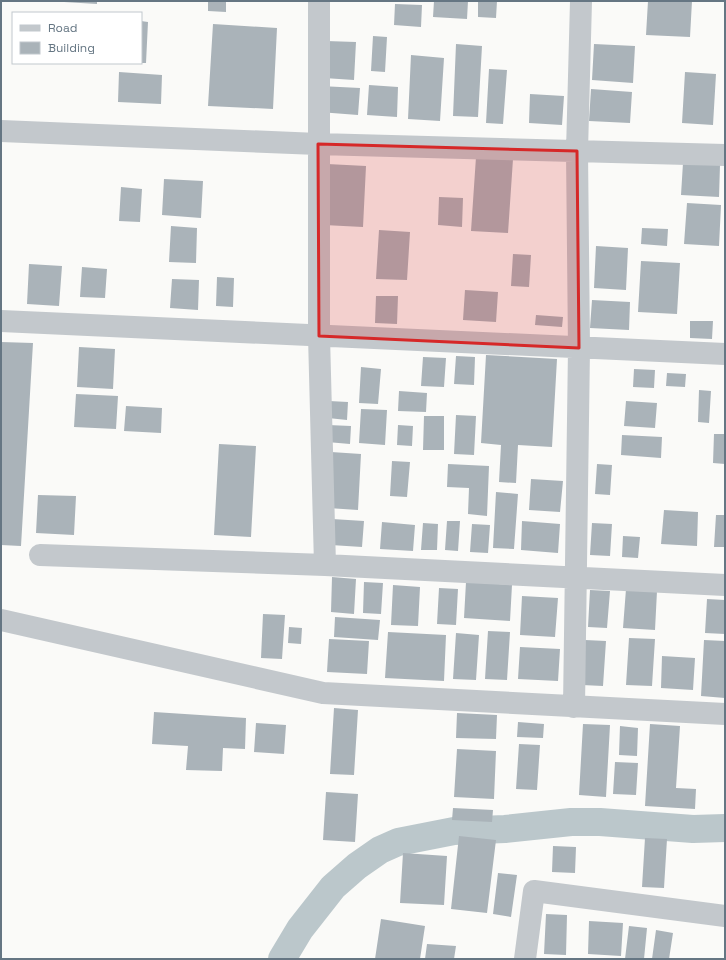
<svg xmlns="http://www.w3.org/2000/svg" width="726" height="960" viewBox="0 0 726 960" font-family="'Space Grotesk',sans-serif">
<rect width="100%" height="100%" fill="#fafaf8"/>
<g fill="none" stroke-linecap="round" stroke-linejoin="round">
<path stroke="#bbc7cb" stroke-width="28" d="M282,959L300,929L333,887L357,866L380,850L398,842L454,831L505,829L571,822H600L693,829L725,828"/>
</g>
<path fill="#aab3b9" d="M64,1H97V4L64,2Z
M208,1H226V12L208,11Z
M434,1H468L467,19L433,17Z
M478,1H497L496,18L478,17Z
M648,1H692L690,37L646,35Z
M395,4L422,5L421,27L394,25Z
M141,21L148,22L146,63H141Z
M213,24L277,28L273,109L208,106Z
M373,36L387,37L385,72L371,71Z
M326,41L356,42L354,80L324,78Z
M456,44L482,46L478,117L453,116Z
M594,44L635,46L633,83L592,80Z
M411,55L444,58L440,121L408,119Z
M489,69L507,70L503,124L486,123Z
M119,72L162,75L161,104L118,102Z
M685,72L716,74L713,125L682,123Z
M369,85L398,87L397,117L367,115Z
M320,86L360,88L358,115L319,112Z
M591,89L632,92L630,123L589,121Z
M530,94L564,96L562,125L529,123Z
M476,157L513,159L508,233L471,231Z
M683,163L720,165L719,197L681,195Z
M327,164L366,166L363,227L324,225Z
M164,179L203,181L201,218L162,215Z
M121,187L142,189L140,222L119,221Z
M439,197L463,198L462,227L438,225Z
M687,203L721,205L719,246L684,244Z
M171,226L197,228L196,263L169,262Z
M642,228L668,229L667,246L641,244Z
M379,230L410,232L407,280L376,279Z
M596,246L628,248L626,290L594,288Z
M513,254L531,255L529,287L511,286Z
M641,261L680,263L677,314L638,312Z
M29,264L62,266L59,306L27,304Z
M82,267L107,269L105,298L80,297Z
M217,277L234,278L233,307L216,306Z
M172,279L199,280L198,310L170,308Z
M465,290L498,292L496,322L463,320Z
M376,296H398L397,324L375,323Z
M592,300L630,302L629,330L590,328Z
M536,315L563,317L562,327L535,325Z
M690,321H713L712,339L690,338Z
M1,342L33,343L21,546L1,545Z
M79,347L115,349L113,389L77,387Z
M486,355L557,359L552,447L518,445L516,483L499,482L501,445L481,443Z
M456,356L475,357L474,385L454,384Z
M423,357L446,358L444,387L421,386Z
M361,367L381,369L378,404L359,403Z
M634,369L655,370L654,388L633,387Z
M667,373L686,374L685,387L666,386Z
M699,390L711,391L709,423L698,422Z
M399,391L427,393L426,412L398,411Z
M76,394L118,396L116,429L74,427Z
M329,401L348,402L347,420L328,418Z
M626,401L657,403L655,428L624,426Z
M126,406L162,408L161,433L124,431Z
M361,409L387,410L385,445L359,443Z
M456,415L476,416L474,455L454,454Z
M424,416H444V450H423Z
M328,425L351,426L350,444L327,442Z
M398,425L413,426L412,446L397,445Z
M714,434H725V464L713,463Z
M622,435L662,437L661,458L621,455Z
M219,444L256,446L251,537L214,535Z
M331,452L361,454L358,510L328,508Z
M392,461L410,462L407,497L390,496Z
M448,464L489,466L487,516L468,514L469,488L447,487Z
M597,464L612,465L610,495L595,494Z
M531,479L563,481L560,512L529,510Z
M496,492L518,494L514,549L493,548Z
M38,495L76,496L74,535L36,533Z
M664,510L698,512L697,546L661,544Z
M716,515H725V547H714Z
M332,519L364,521L362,547L331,545Z
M447,521H460L458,551L445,550Z
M522,521L560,524L558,553L521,550Z
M382,522L415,525L413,551L380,549Z
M423,523L438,524L437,550H421Z
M592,523L612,524L610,556L590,555Z
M472,524L490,525L488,553L470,552Z
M623,536L640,537L638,558L622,557Z
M332,577L356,579L354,614L331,612Z
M364,582L383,583L381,614L363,613Z
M466,582L512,585L510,621L464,618Z
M393,585L420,587L418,626L391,625Z
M439,588L458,589L456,625L437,624Z
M626,589L657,591L655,630L623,628Z
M590,590L610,591L607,628L588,627Z
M522,596L558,598L555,637L520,635Z
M707,599L725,600V634L705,633Z
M263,614L285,615L282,659L261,658Z
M335,617L380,620L378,640L334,637Z
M289,627L302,628L301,644L288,643Z
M488,631L510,632L507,680L485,679Z
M388,632L446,635L444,681L385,678Z
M456,633L479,635L476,680L453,679Z
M629,638L655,639L652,686L626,685Z
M329,639L369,641L367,674L327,672Z
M585,640L606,641L603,686L582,685Z
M704,640L725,641V698L701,696Z
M520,647L560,649L558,681L518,679Z
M662,656L695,658L693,690L661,688Z
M334,708L358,710L354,775L330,774Z
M154,712L246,718L245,749L223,748L222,771L186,770L188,746L152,744Z
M457,713L497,715L496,739L456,738Z
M518,722L544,724L543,738L517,737Z
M256,723L286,725L284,754L254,752Z
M583,724L610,725L606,797L579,795Z
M650,724L680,726L676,788L696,789L695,809L645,806Z
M620,726L638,728L637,756L619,755Z
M519,744L540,745L537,790L516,789Z
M457,749L496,751L494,799L454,797Z
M615,762L638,763L636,795L613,794Z
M326,792L358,794L355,842L323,840Z
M453,808L493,810L492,822L452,820Z
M459,836L496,840L487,913L451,909Z
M645,838L667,839L664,888L642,887Z
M553,846L576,847L575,873L552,872Z
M403,853L447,856L444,905L400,903Z
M498,873L517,875L511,917L493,914Z
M546,914L567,915L566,955L544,954Z
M381,919L425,926L420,959H375Z
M589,921L623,923L621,956L588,954Z
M629,926L647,928L644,959H625Z
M656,930L673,933L669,959H652Z
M427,944L456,946L454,959H425Z"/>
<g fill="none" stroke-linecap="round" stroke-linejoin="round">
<path stroke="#c3c8cc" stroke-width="22" d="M319,1V336L325,565
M1,131L318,144L725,155
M1,321L725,354
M40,555L325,565L725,585
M1,620L323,693L725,714
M574,707L579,348L577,151L581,1
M525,959L534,891L725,916"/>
</g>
<path fill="#d62828" fill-opacity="0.2" stroke="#d62828" stroke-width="3" stroke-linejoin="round" d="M318,144L577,151L579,348L319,336Z"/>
<rect width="726" height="960" fill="none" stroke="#657683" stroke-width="4"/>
<rect x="12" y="12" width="130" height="52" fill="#ffffff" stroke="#c1c8cd"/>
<rect x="20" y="25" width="20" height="6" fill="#c3c8cc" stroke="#c1c8cd"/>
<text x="48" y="32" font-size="12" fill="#657683">Road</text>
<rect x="20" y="42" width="20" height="12" fill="#aab3b9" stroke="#c1c8cd"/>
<text x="48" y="52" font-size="12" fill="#657683">Building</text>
</svg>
